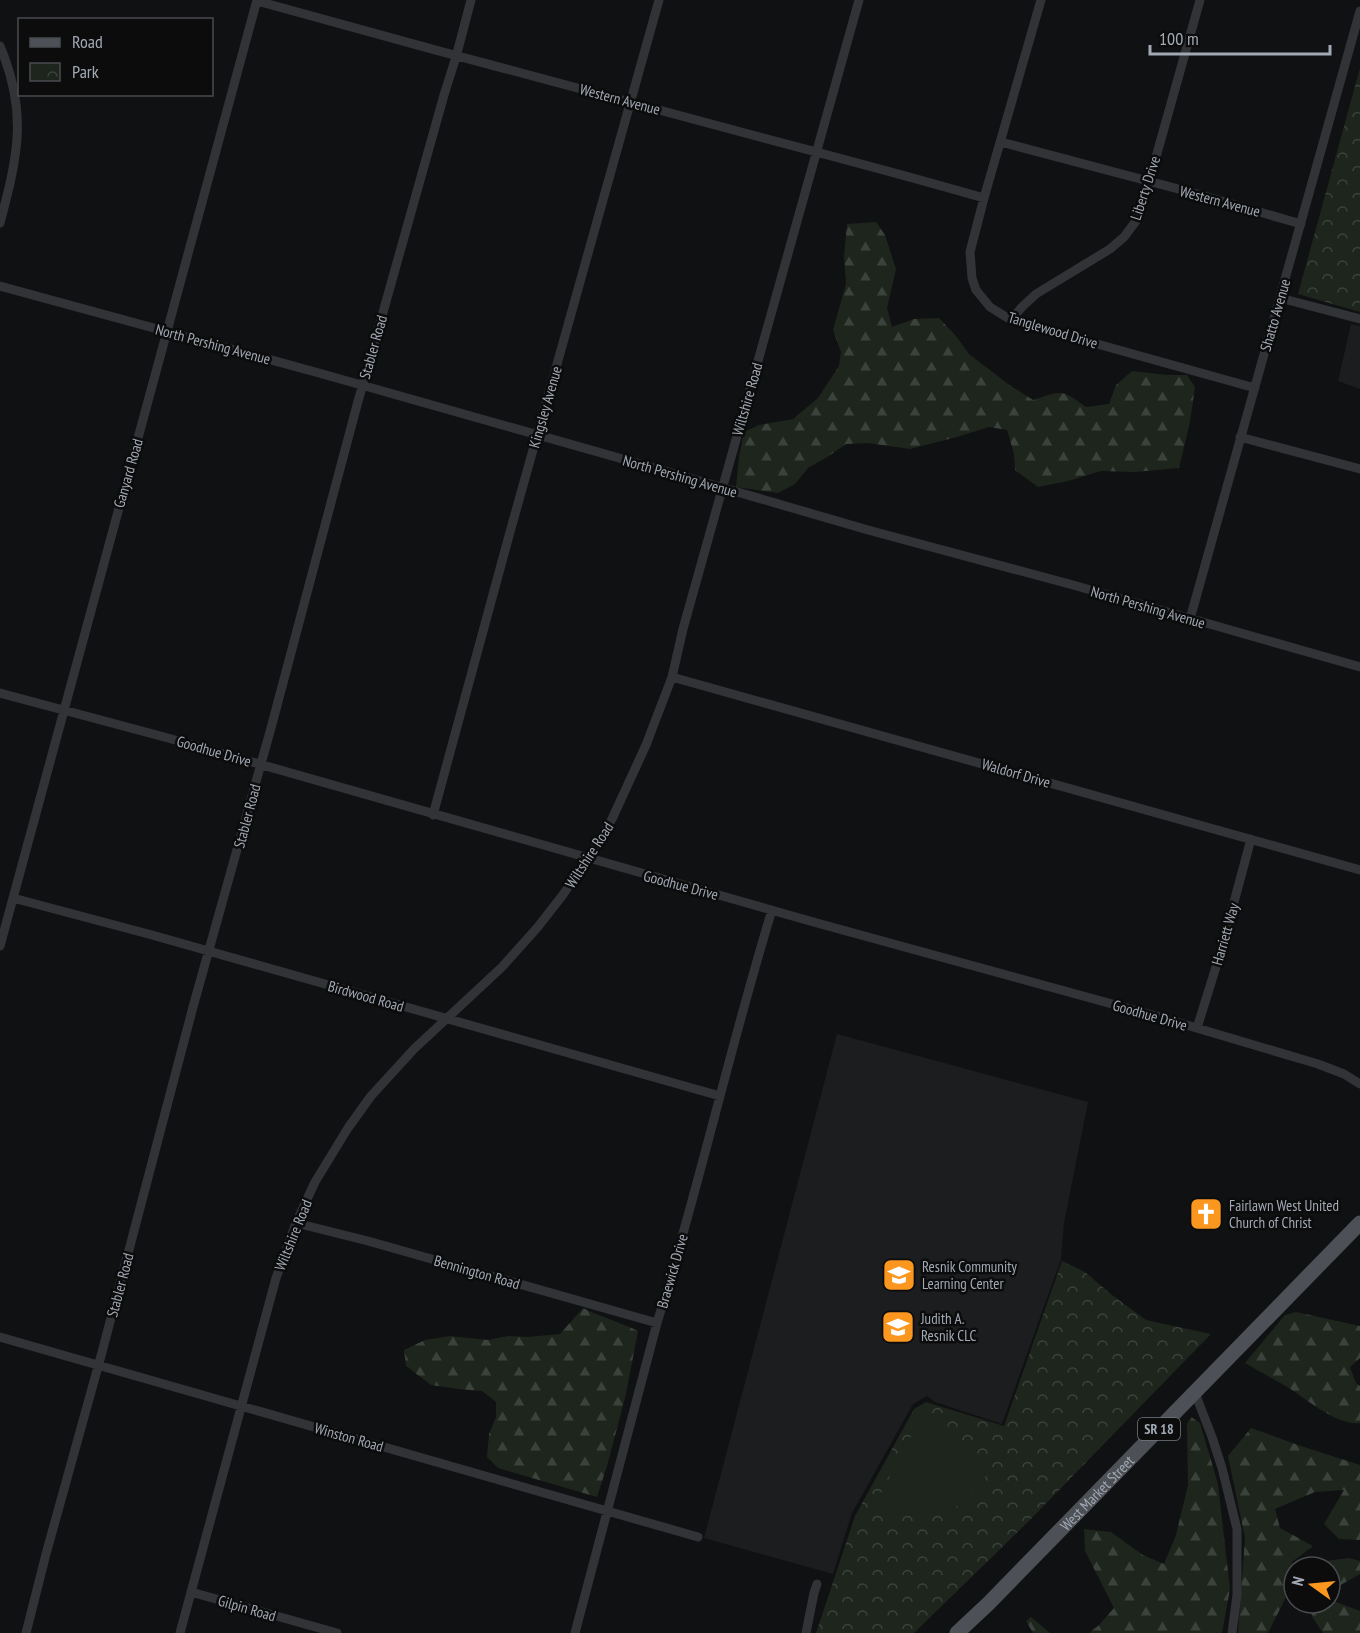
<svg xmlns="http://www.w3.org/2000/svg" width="1360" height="1633" viewBox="0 0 1360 1633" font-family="'PT Sans Narrow',sans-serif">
<defs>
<pattern id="forest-firs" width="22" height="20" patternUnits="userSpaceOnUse" patternTransform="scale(1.5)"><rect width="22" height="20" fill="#1d251d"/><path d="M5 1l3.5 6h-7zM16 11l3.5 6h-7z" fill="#3b423b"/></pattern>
<pattern id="park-crowns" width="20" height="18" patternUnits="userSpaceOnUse" patternTransform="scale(1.5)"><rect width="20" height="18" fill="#1d251d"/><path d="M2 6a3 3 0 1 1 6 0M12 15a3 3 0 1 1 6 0" fill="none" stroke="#3b423b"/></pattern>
</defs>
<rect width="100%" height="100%" fill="#101112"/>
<path fill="#1c1d1f" d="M1351,324L1360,326V389L1338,381Z
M837,1034L1088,1102L1064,1223L1061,1259L1002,1424L935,1402L927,1396L913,1404L852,1513L833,1574L704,1538Z"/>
<path fill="url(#forest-firs)" d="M876,222L885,235L896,269L887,308L892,327L914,319L939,318L956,336L969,354L1008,384L1033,400C1062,390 1062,389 1086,407L1109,404L1116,385L1132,371L1167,375H1187L1195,387L1190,422L1179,468L1135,472L1101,471L1068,481L1038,487L1015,470L1014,454L1007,430L989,427L957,437L910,449L868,443L846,444L829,456L808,468L795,484L778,493L736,487L739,457L744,432L759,425L793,419L818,398L839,366L841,352L833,330L846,284L844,256L847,224Z
M583,1308C601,1317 620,1322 638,1331L626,1394L607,1466L597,1497L498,1468L487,1457L489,1434L496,1417V1402L482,1391L458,1389L431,1385L406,1366L404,1350L425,1340L450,1336L488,1340L508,1336L528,1337L560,1334Z
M1296,1312L1360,1326V1358L1350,1367L1356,1383L1360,1386V1423C1335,1426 1304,1396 1282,1384C1270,1377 1257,1370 1245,1363L1285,1315Z
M1191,1417L1200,1423L1218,1484L1230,1589L1222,1633H1089L1099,1625L1114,1608L1085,1551L1084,1529L1111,1532L1143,1555L1164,1564L1176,1535L1188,1485L1187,1424Z
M1251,1428L1298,1445L1360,1465V1540L1339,1539L1324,1524L1344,1490L1315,1492L1275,1509L1280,1528L1313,1546L1292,1562L1288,1593L1268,1633H1238L1245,1538L1228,1456Z
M1349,1558L1360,1561V1574L1337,1587L1336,1602L1360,1611V1633H1323L1313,1618L1307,1603H1330V1567H1321L1326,1561Z
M1031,1617L1050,1633H1033L1026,1621Z"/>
<path fill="url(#park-crowns)" d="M1360,68V312L1298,294Z
M1062,1261L1085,1272L1112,1295L1146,1320L1211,1334L1029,1521L914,1633H816L855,1516L914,1409L926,1402L1004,1426Z"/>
<path fill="#1d251d" d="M928,1417L974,1455L984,1465L985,1477L965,1503L944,1511L923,1514L872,1513L879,1497L921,1418Z"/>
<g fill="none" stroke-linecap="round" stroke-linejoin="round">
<path stroke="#313337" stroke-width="9" d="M1041,0L984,198L970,252L972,278L976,290L990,307L1011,320L1255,388
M257,1C423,47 590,92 756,136C832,156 908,176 984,198
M0,46C28,113 18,155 0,223
M1001,142L1201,195L1301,224
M0,286L319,373L679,475L868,530L1073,585L1360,667
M1280,298L1360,319
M1011,320L1022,307L1036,294L1110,249L1124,237L1136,221L1149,182L1200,0
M1240,437L1360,469
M1190,619L1360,11
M672,677L1360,870
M0,693L168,738L817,923L1156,1016L1318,1064L1344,1074L1360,1084
M433,815L510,532L659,0
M13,898L152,935L720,1096
M0,946L257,0
M1197,1028L1220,954L1251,839
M296,1223L368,1241L657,1323
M0,1337L698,1537
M1195,1393L1212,1437L1222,1468L1237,1529V1595L1232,1633
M191,1592L337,1633
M26,1633L46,1554L101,1356L193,1007L271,728L357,405L444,95L456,57L471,0
M180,1633L276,1278L296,1223L315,1182L348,1128L371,1096L414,1049L502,967L537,928L562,896L588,859L612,819L646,745L672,677L683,629L859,0
M575,1633L657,1323C699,1187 730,1047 772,910
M806,1633L814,1593L817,1584"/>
<path stroke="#4d5056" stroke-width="15" id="s1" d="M957,1633L989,1603L1360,1223"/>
</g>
<defs>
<g id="church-square" transform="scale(1.725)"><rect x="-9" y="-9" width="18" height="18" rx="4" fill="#fb961f" stroke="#0c0c0d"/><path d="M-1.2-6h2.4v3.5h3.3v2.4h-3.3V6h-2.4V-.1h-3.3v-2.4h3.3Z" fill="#fff"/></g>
<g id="school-square" transform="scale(1.725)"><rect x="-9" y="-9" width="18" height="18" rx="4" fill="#fb961f" stroke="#0c0c0d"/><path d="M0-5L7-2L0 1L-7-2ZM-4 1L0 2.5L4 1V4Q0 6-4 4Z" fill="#fff"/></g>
</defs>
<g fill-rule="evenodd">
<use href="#church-square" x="1206" y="1214"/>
<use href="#school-square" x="899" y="1275"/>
<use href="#school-square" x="898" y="1327"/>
</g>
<g text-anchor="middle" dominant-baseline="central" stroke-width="5" stroke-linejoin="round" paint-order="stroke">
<rect fill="#0c0c0d" stroke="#747a82" stroke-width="1.5" x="1138" y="1418" width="42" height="22" rx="4.5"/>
<g font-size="14" font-weight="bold" fill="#a1a9b4">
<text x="1159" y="1429">SR 18</text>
</g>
<g font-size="15" fill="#a1a9b4" stroke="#0c0c0d">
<text transform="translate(620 99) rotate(15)">Western Avenue</text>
<text transform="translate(1145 188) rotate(-72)">Liberty Drive</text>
<text transform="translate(1220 201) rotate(15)">Western Avenue</text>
<text transform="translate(1275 315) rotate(-74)">Shatto Avenue</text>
<text transform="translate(1053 330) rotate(17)">Tanglewood Drive</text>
<text transform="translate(213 344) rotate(15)">North Pershing Avenue</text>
<text transform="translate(373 347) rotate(-74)">Stabler Road</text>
<text transform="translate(747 399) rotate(-74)">Wiltshire Road</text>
<text transform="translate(545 407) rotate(-74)">Kingsley Avenue</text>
<text transform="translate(128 473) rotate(-74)">Ganyard Road</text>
<text transform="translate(680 476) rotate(16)">North Pershing Avenue</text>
<text transform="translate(1148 607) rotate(16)">North Pershing Avenue</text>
<text transform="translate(214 751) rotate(16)">Goodhue Drive</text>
<text transform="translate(1016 773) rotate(16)">Waldorf Drive</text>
<text transform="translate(247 816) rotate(-75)">Stabler Road</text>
<text transform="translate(589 855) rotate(-57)">Wiltshire Road</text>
<text transform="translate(681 885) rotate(15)">Goodhue Drive</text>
<text transform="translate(1225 934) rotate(-74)">Harriett Way</text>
<text transform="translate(366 996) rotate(16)">Birdwood Road</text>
<text transform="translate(1150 1015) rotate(16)">Goodhue Drive</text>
<text transform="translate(293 1235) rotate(-68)">Wiltshire Road</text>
<text transform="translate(672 1271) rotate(-74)">Braewick Drive</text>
<text transform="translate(477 1272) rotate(16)">Bennington Road</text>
<text transform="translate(120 1285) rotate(-75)">Stabler Road</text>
<text transform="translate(349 1437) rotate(16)">Winston Road</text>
<text stroke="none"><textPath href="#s1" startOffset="198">West Market Street</textPath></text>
<text transform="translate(247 1608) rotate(16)">Gilpin Road</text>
</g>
<g font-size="15" fill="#a1a9b4" stroke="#0c0c0d" text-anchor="start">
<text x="1229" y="1205">Fairlawn West United<tspan x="1229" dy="17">Church of Christ</tspan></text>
<text x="922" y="1266">Resnik Community<tspan x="922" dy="17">Learning Center</tspan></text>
<text x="921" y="1318">Judith A.<tspan x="921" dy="17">Resnik CLC</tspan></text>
</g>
</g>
<rect x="18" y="18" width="195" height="78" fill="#0c0c0d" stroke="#484b50" stroke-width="1.5"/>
<rect x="30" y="38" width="30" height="9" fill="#4d5056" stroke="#484b50" stroke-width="1.5"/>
<text x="72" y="48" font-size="18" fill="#a1a9b4">Road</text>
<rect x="30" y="63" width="30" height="18" fill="url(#park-crowns)" stroke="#484b50" stroke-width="1.5"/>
<text x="72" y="78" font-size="18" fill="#a1a9b4">Park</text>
<g transform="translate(1312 1585) rotate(285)"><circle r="28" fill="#0c0c0d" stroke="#484b50" stroke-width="1.5"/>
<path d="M0-4.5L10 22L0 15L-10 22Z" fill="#fb961f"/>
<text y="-9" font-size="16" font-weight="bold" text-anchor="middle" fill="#a1a9b4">N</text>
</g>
<path d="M1150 45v9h180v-9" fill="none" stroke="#a1a9b4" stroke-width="3"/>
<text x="1159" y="45" font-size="18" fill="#a1a9b4" stroke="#0c0c0d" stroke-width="4.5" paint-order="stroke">100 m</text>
</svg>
